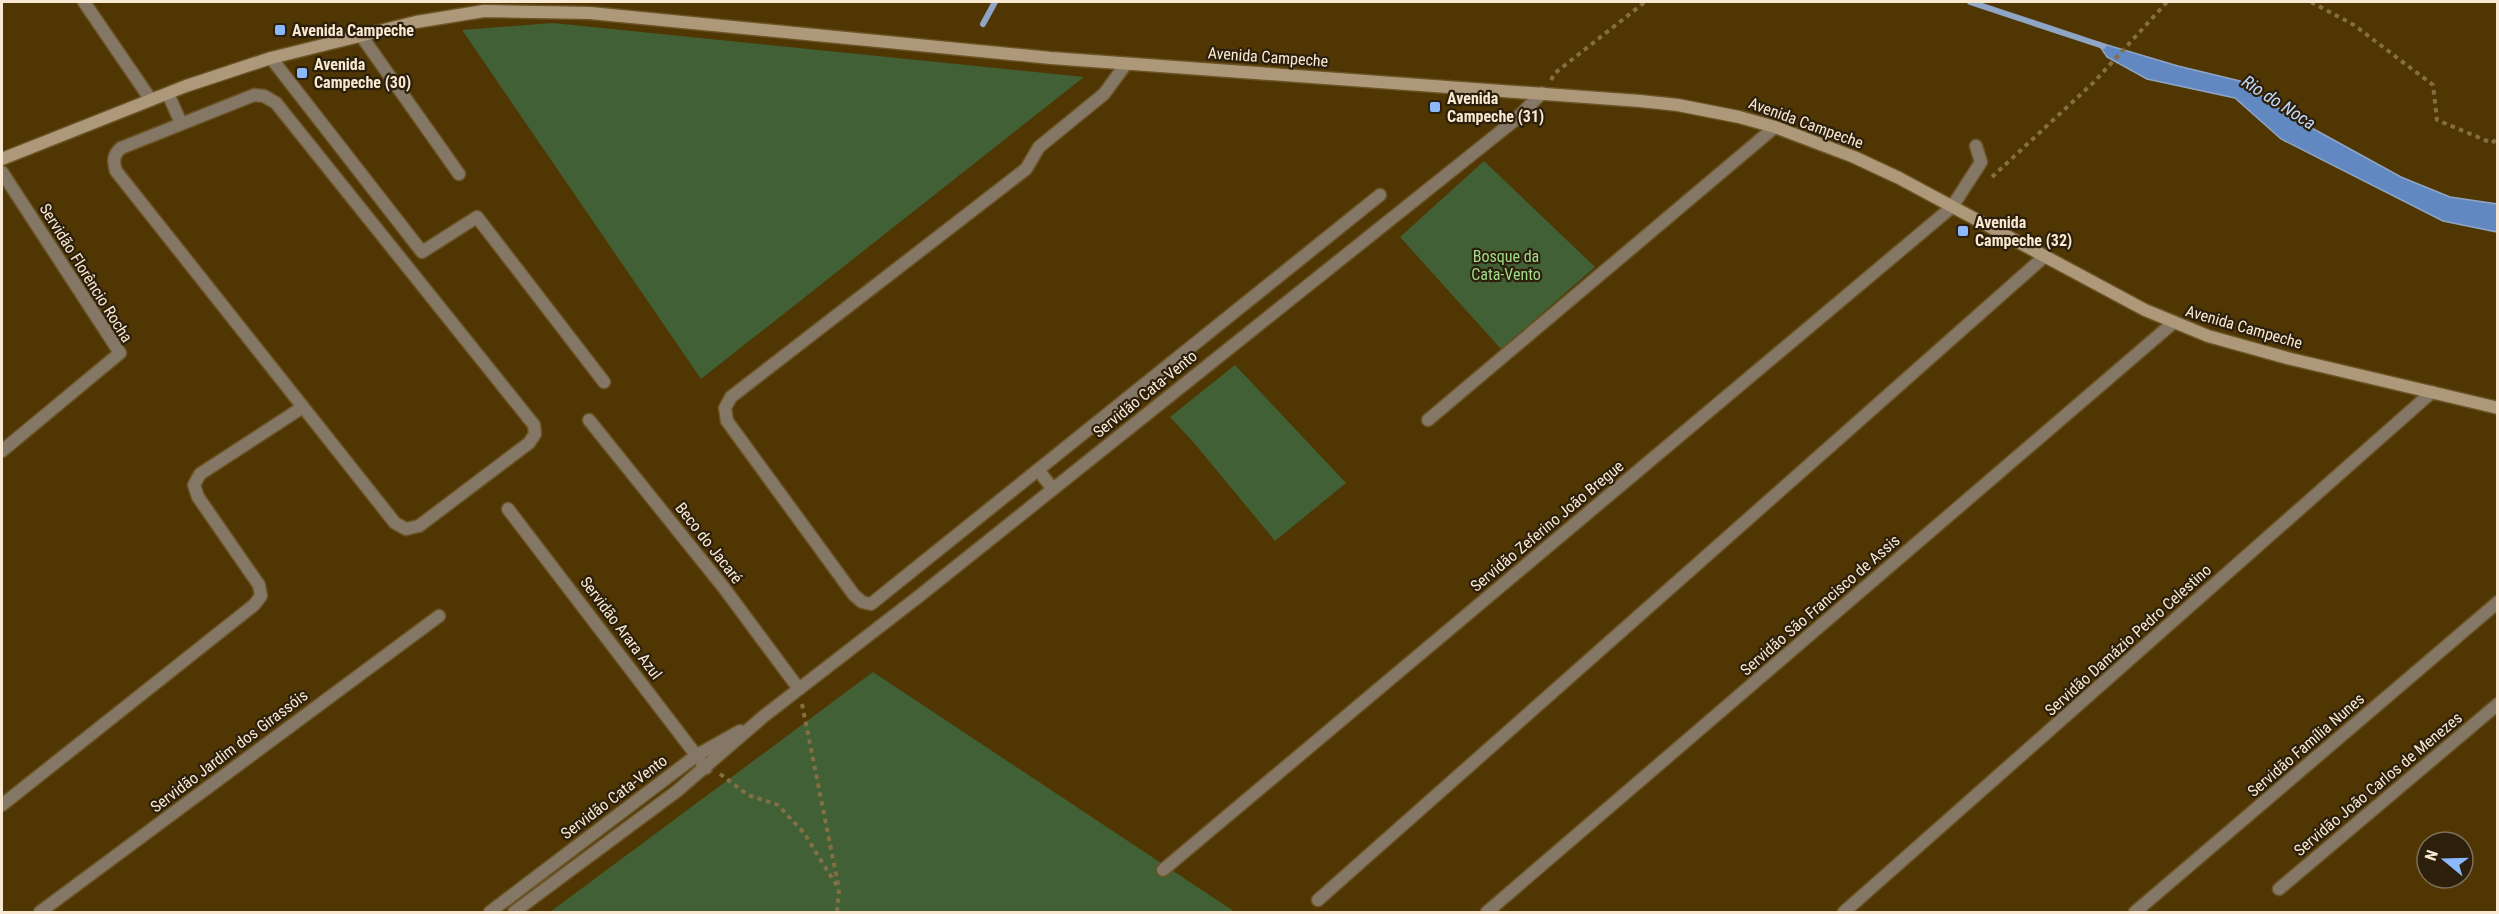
<svg xmlns="http://www.w3.org/2000/svg" width="2499" height="914" viewBox="0 0 2499 914" font-family="'Roboto Condensed',sans-serif">
<rect width="100%" height="100%" fill="#4f3603"/>
<path fill="#416035" d="M553,23L1084,77L701,379L462,30Z
M1484,161L1595,267L1501,349L1400,237Z
M1235,365L1346,483L1275,541L1195,444L1170,417Z
M873,672L1235,912H550Z"/>
<path fill="#6288c1" stroke="#8fa5c6" stroke-width="1.5" d="M2097,42L2178,66L2240,81L2290,116L2401,177L2450,197L2497,204V232L2443,221L2281,139L2235,98L2147,79L2107,57Z"/>
<g fill="none" stroke-linecap="round" stroke-linejoin="round">
<path stroke="#8fa5c6" stroke-width="6" d="M1970,2L2103,46
M983,24L995,2"/>
<g stroke="#6a5324" stroke-width="15">
<path id="lane" d="M360,34L459,174
M271,58L422,252L477,217L604,382
M168,94L181,123
M254,95L264,96L276,103L534,425L535,434L529,443L419,526L406,529L395,523L116,171C113,161 113,155 121,148Z
M1952,207L1981,162L1976,146
M589,420L724,588L799,689
M1428,420L1775,127
M508,509L706,768
M2,805L254,605L261,596L259,585L198,497L194,485L200,474L303,407
M2279,889L2498,704
M1318,900L2045,256"/>
</g>
<g stroke="#6a5324" stroke-width="15">
<path id="street" d="M84,2L151,100
M1126,64L1104,94L1039,147L1026,169L731,397L725,408L727,421L854,595L862,602L871,604L1380,195
M2,172L120,353L2,451
M1038,470L1053,489
M1163,870L1952,207
M40,912L439,616
M490,912L697,755L740,731
M514,912L677,791L764,716L918,597L1515,120L1542,93
M1487,912L2173,323
M1844,912L2432,392
M2135,912L2498,602"/>
</g>
<g stroke="#6a5324" stroke-width="15">
<path id="secondary" d="M2,159L186,86L271,58L416,22L484,11L590,13L1051,58L1640,101L1678,105L1739,117L1775,127L1854,157L1899,178L2145,310L2208,336L2291,359L2498,408"/>
</g>
<path stroke="#846e44" stroke-width="4" stroke-dasharray="4.5 4.5" stroke-linecap="butt" d="M2311,2L2354,25L2433,85L2437,120L2492,143L2498,138
M1551,80L1555,73L1645,2
M1992,177L2094,82L2167,2
M802,704L839,889L837,912
M720,774L748,795L778,805L804,833L837,886"/>
<use href="#lane" stroke="#847765" stroke-width="12"/>
<use href="#street" stroke="#847765" stroke-width="12"/>
<use href="#secondary" stroke="#ad997a" stroke-width="12"/>
</g>
<g fill="#8cb9fc" stroke="#2c200d" stroke-width="2">
<rect x="274" y="24" width="12" height="12" rx="3"/>
<rect x="296" y="67" width="12" height="12" rx="3"/>
<rect x="1429" y="101" width="12" height="12" rx="3"/>
<rect x="1957" y="225" width="12" height="12" rx="3"/>
</g>
<g text-anchor="middle" dominant-baseline="central" stroke-width="4.5" stroke-linejoin="round" paint-order="stroke">
<g font-size="16" font-weight="bold" fill="#f9e9d2" stroke="#2c200d" text-anchor="start">
<text x="292" y="30">Avenida Campeche</text>
<text x="314" y="64">Avenida<tspan x="314" dy="18">Campeche (30)</tspan></text>
<text x="1447" y="98">Avenida<tspan x="1447" dy="18">Campeche (31)</tspan></text>
<text x="1975" y="222">Avenida<tspan x="1975" dy="18">Campeche (32)</tspan></text>
</g>
<g font-size="16" fill="#f9e9d2" stroke="#2c200d">
<text transform="translate(1268 57) rotate(4)">Avenida Campeche</text>
<text transform="translate(1806 123) rotate(20)">Avenida Campeche</text>
<text transform="translate(86 273) rotate(58)">Servidão Florêncio Rocha</text>
<text transform="translate(2244 327) rotate(16)">Avenida Campeche</text>
<text transform="translate(1145 394) rotate(-39)">Servidão Cata-Vento</text>
<text transform="translate(1547 526) rotate(-40)">Servidão Zeferino João Bregue</text>
<text transform="translate(709 543) rotate(52)">Beco do Jacaré</text>
<text transform="translate(1820 605) rotate(-41)">Servidão São Francisco de Assis</text>
<text transform="translate(621 628) rotate(53)">Servidão Arara Azul</text>
<text transform="translate(2128 640) rotate(-42)">Servidão Damázio Pedro Celestino</text>
<text transform="translate(2306 745) rotate(-41)">Servidão Família Nunes</text>
<text transform="translate(229 751) rotate(-37)">Servidão Jardim dos Girassóis</text>
<text transform="translate(2378 784) rotate(-40)">Servidão João Carlos de Menezes</text>
<text transform="translate(614 797) rotate(-37)">Servidão Cata-Vento</text>
</g>
<g font-size="16" fill="#a0dd8a" stroke="#2c200d">
<text x="1506" y="256">Bosque da<tspan x="1506" dy="18">Cata-Vento</tspan></text>
</g>
<g font-size="18" font-style="italic" fill="#c4dafa" stroke="#2c200d">
<text transform="translate(2279 102) rotate(33)">Rio do Noca</text>
</g>
</g>
<rect width="2499" height="914" fill="none" stroke="#f9e9d2" stroke-width="6"/>
<g transform="translate(2445 860) rotate(289)"><circle r="28" fill="#2c200d" stroke="#7e705c" stroke-width="1.5"/>
<path d="M0-4.5L10 22L0 15L-10 22Z" fill="#8cb9fc"/>
<text y="-9" font-size="16" font-weight="bold" text-anchor="middle" fill="#f9e9d2">N</text>
</g>
</svg>
